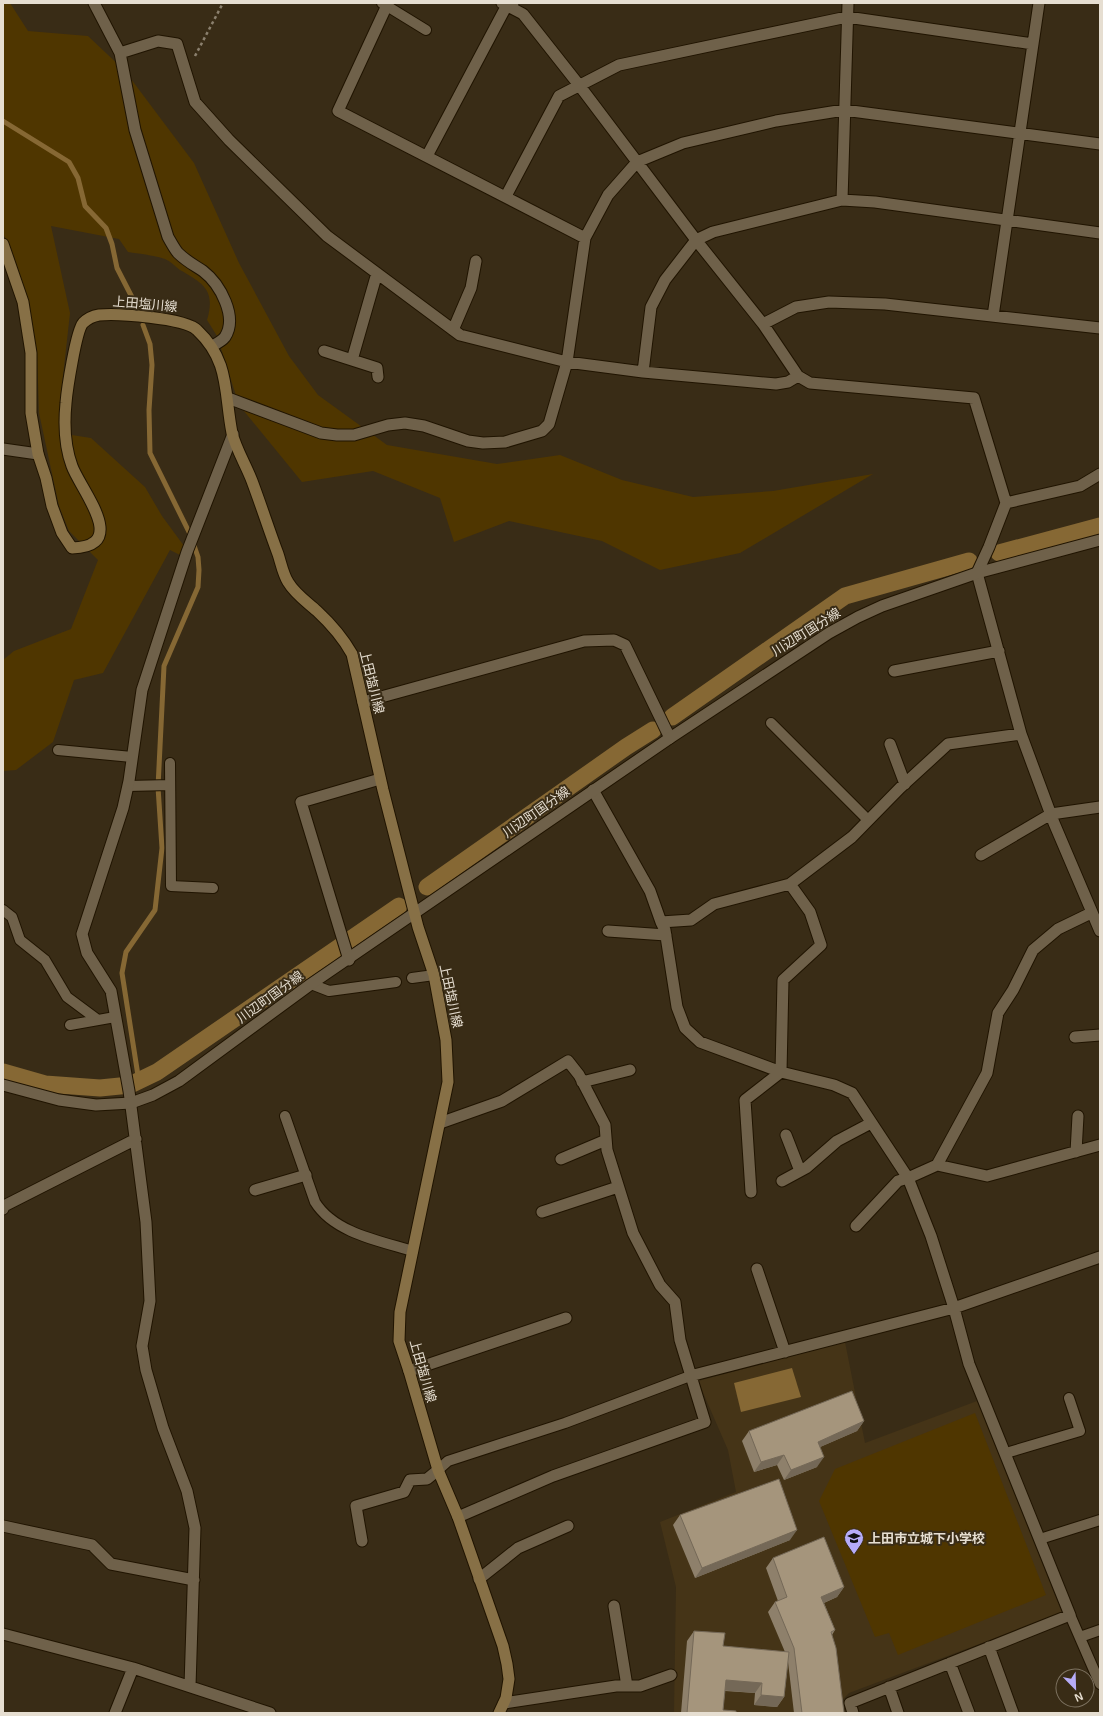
<svg xmlns="http://www.w3.org/2000/svg" width="1103" height="1716" viewBox="0 0 1103 1716" font-family="Helvetica,'Noto Sans JP',sans-serif">
<rect width="100%" height="100%" fill="#392c16"/>
<path fill="#453417" d="M845,1342L865,1443L977,1401L1062,1613L849,1693L842,1700L845,1713H674L676,1587L660,1522L736,1492L728,1450L698,1381Z"/>
<path fill="#4f3600" d="M3,3H10L28,31L88,36L125,71L194,163L239,263L289,356L318,395L387,445L497,464L560,455L622,480L693,497L773,491L873,474L740,553L660,570L602,541L509,521L454,542L440,498L373,471L302,482L239,405L217,336L207,320C216,290 203,283 180,270C175,266 170,261 165,259C153,255 140,254 128,252L119,239L51,226L70,313L60,403L59,433L91,438L145,487L162,516L184,546L180,555L170,550L103,673L74,680L53,742L16,770L3,771V660L14,651L71,629L98,560L69,531L59,506L39,413L37,353L27,301L17,267L3,233Z
M975,1413L1046,1595L898,1655L889,1633L875,1637L819,1501L835,1469Z"/>
<path fill="#866834" d="M792,1368L801,1397L741,1412L734,1383Z"/>
<g fill="none" stroke-linecap="round" stroke-linejoin="round">
<path stroke="#866834" stroke-width="5" d="M3,121L69,162L78,178L85,206L106,228L112,244L117,268L137,307
M139,1082L122,973L126,952L155,910L162,848L158,787L164,666L198,587L199,570L198,557L190,534L150,453L149,410L152,365L150,344L143,325"/>
<path stroke="#866834" stroke-width="17" d="M999,553L1100,526
M672,717L845,596L969,561
M427,887L626,747L653,730
M3,1072L45,1084L100,1088L130,1085L157,1072L399,906"/>
<g stroke="#201401" stroke-width="12">
<path id="service" d="M382,3L426,30
M771,723L868,820
M58,750L132,757
M170,763L171,886L213,888
M128,786L170,785
M3,910L12,917L20,940L45,960L67,997L98,1020
M412,978L434,975
M311,984L329,991L396,982
M70,1025L115,1017
M285,1116L315,1202C334,1233 380,1241 413,1251
M1006,1453L1080,1431L1069,1398
M438,1470L448,1461L565,1423L690,1376
M1040,1539L1100,1520
M1070,1615L1100,1684
M1080,1637L1100,1630"/>
</g>
<g stroke="#201401" stroke-width="13">
<path id="minor" d="M94,3L120,53L135,130L168,237C171,242 174,248 178,253C186,261 194,265 203,271C220,284 238,317 225,337C222,341 216,344 212,346
M388,3L338,111L585,238
M502,3L523,14L579,85L696,240L763,324L798,376L810,383L974,398L1006,503L989,547L977,573L1021,734L1054,823L1100,931
M120,53L158,41L177,44L195,102L229,140L327,236L460,335L567,362L643,372L776,384L788,382L798,376
M427,156L507,5L513,3
M506,196L559,96L619,65L847,17L1033,44
M842,200L848,3
M993,316L1039,3
M763,324L796,307L829,302L885,304L1100,328
M453,330L471,288L476,261
M324,351L377,368L378,377
M352,360L377,273
M643,372L651,307L665,280L696,240L713,232L842,200L875,202L1100,233
M228,398L321,433L337,435H354L388,425L405,423L424,426L468,441L483,443L505,442L542,431L549,424L567,362L585,238L608,195L637,162L683,143L776,121L844,110L1100,144
M3,449L38,454
M1006,503L1080,486L1100,474
M894,671L999,651
M363,702L584,641L614,640L625,645L670,738
M890,744L905,784
M593,790L650,891L661,922L665,930L677,1007L685,1028L700,1042L781,1072
M981,855L1051,814L1100,807
M661,922L691,920L714,904L790,884
M608,931L666,935
M349,960L301,802L380,779
M1075,1037L1100,1035
M582,1082L630,1070
M440,1123L502,1101L568,1061L579,1075L605,1125L607,1150L633,1233L660,1285L675,1302L680,1340L705,1422L553,1476L458,1517
M786,1135L800,1171
M1076,1152L1078,1116
M561,1159L606,1140
M937,1165L987,1073L998,1013L1013,990L1033,950L1058,929L1091,913
M782,1181L806,1168L837,1141L871,1123
M255,1190L306,1175
M751,1192L745,1100L781,1072
M3,1209L4,1206L136,1139
M542,1212L618,1187
M856,1226L898,1181L908,1178L937,1165L987,1176L1100,1145
M757,1269L785,1352
M409,1371L566,1318
M690,1376L954,1308L1100,1257
M3,1526L92,1545L111,1564L194,1580
M362,1541L356,1506L404,1492L410,1480L427,1479L438,1470
M479,1579L518,1548L568,1526
M614,1606L627,1686
M3,1634L133,1668L270,1713
M989,1647L1013,1713
M950,1663L969,1713
M190,1686L195,1528L187,1491L163,1428L146,1370L142,1346L150,1301L146,1222L129,1091L111,991L87,953L82,934L123,808L129,781L142,690L187,552L233,434
M889,1687L898,1713
M504,1703L616,1686H640L671,1675
M115,1713L133,1668
M853,1713L850,1703L1070,1615L969,1364L954,1308L931,1236L908,1178L852,1093L834,1085L781,1072L783,980L821,945L810,912L790,884L852,837L900,788L948,744L1021,734"/>
</g>
<g stroke="#201401" stroke-width="13">
<path id="tertiary" d="M3,1085L59,1100L96,1105L131,1103L153,1095L179,1081L311,984L670,738L829,633L858,617L882,606L977,573L1100,540"/>
</g>
<g stroke="#201401" stroke-width="13">
<path id="secondary" d="M3,244L23,302L31,353V413L38,454L46,478L52,506L62,533L72,548C131,547 80,489 72,466C65,447 64,423 66,403C67,390 76,331 83,323C87,319 93,316 99,315C116,313 185,318 197,330C230,361 224,392 232,433C236,449 246,465 252,481C261,505 269,530 278,554C281,563 283,574 288,582C295,594 307,602 317,611C331,624 343,638 352,654L383,790L418,927L434,975L446,1040L448,1082L400,1312L399,1341L409,1371L438,1470L458,1517L503,1646L507,1664L509,1679L506,1698L499,1713"/>
</g>
<path stroke="#8b806e" stroke-width="2.5" stroke-dasharray="3 3" stroke-linecap="butt" d="M195,56L223,3"/>
<use href="#service" stroke="#6f614a" stroke-width="10"/>
<use href="#minor" stroke="#6f614a" stroke-width="11"/>
<use href="#tertiary" stroke="#6f614a" stroke-width="11"/>
<use href="#secondary" stroke="#877046" stroke-width="11"/>
</g>
<path fill="#8e806b" d="M864,1421L857,1431L820,1447L817,1467L784,1480L777,1465L754,1472L742,1441L749,1431Z
M680,1515L790,1540L695,1578L673,1525Z
M773,1558L844,1587L837,1597L824,1603L835,1630L832,1635L844,1713H794L788,1662L784,1697L777,1707L754,1705L755,1693L725,1691L723,1710L736,1713H681L687,1641L694,1631L723,1646L785,1652L768,1612L775,1602L778,1601L766,1568Z"/>
<path fill="#746857" d="M864,1421L857,1431L811,1451L818,1442Z
M784,1455L777,1465L754,1472L761,1462Z
M824,1457L817,1467L784,1480L791,1470Z
M797,1530L790,1540L695,1578L702,1568Z
M844,1587L837,1597L814,1607L821,1597Z
M726,1680L762,1683L755,1693L719,1690Z
M761,1695L784,1697L777,1707L754,1705Z"/>
<path fill="#a5957c" stroke="#746857" d="M852,1391L864,1421L818,1442L824,1457L791,1470L784,1455L761,1462L749,1431Z
M779,1479L797,1530L702,1568L680,1515Z
M824,1537L844,1587L821,1597L835,1630L831,1632L836,1648L844,1713H802L794,1648L775,1602L787,1597L773,1558Z
M694,1631L725,1633L723,1646L789,1652L784,1697L761,1695L762,1683L726,1680L723,1710L736,1711V1713H687Z"/>
<defs>
<g id="school-pin" transform="scale(1)"><path d="M0 17L-7.5 6A9.5 9.5 0 1 1 7.5 6Z" fill="#b6acf8" stroke="#392c16"/><path d="M0-5L7-2L0 1L-7-2ZM-4 1L0 2.5L4 1V4Q0 6-4 4Z" fill="#111"/></g>
</defs>
<g fill-rule="evenodd">
<use href="#school-pin" x="854" y="1538"/>
</g>
<g text-anchor="middle" dominant-baseline="central" stroke-width="4" stroke-linejoin="round" paint-order="stroke">
<g font-size="13" fill="#e6ded1" stroke="#392c16">
<text transform="translate(145 304) rotate(5)">上田塩川線</text>
<text transform="translate(806 632) rotate(-32)">川辺町国分線</text>
<text transform="translate(372 682) rotate(76)">上田塩川線</text>
<text transform="translate(536 812) rotate(-35)">川辺町国分線</text>
<text transform="translate(451 996) rotate(78)">上田塩川線</text>
<text transform="translate(270 997) rotate(-36)">川辺町国分線</text>
<text transform="translate(423 1371) rotate(74)">上田塩川線</text>
</g>
<g font-size="13" font-weight="bold" fill="#e6ded1" stroke="#392c16" text-anchor="start">
<text x="868" y="1538">上田市立城下小学校</text>
</g>
</g>
<rect width="1103" height="1716" fill="none" stroke="#e6ded1" stroke-width="8"/>
<g transform="translate(1075 1688) rotate(157)"><circle r="19" fill="#392c16" stroke="#7e7361"/>
<path d="M0-3L7 15L0 10L-7 15Z" fill="#b6acf8"/>
<text y="-6" font-size="11" font-weight="bold" text-anchor="middle" fill="#e6ded1">N</text>
</g>
</svg>
